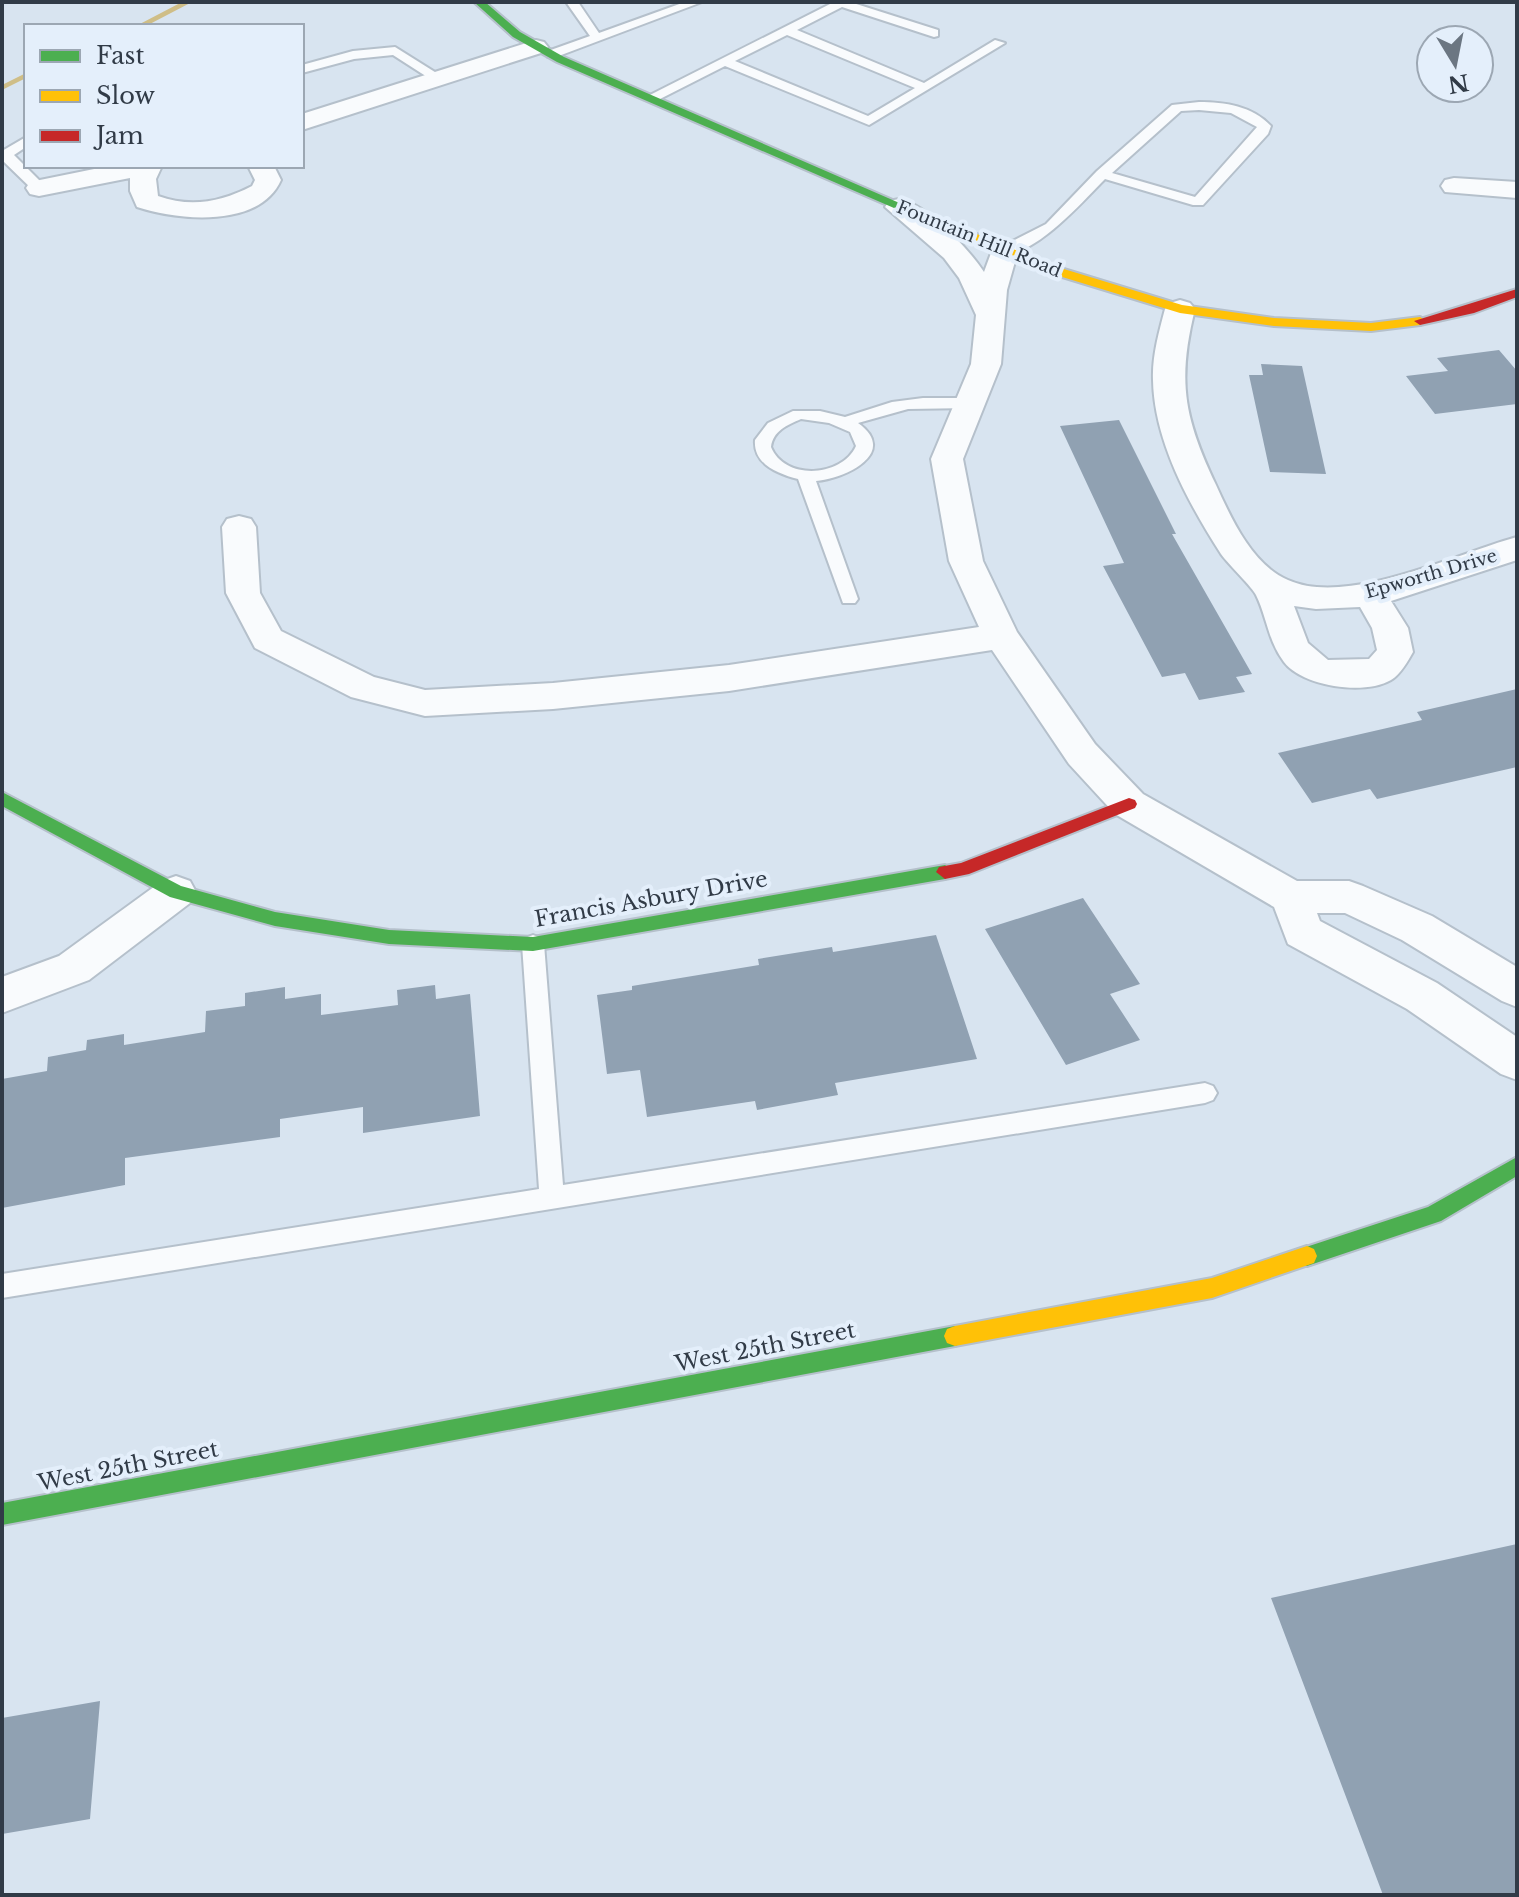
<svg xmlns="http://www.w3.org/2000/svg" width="1519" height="1897" viewBox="0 0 1519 1897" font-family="'Libre Baskerville',serif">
<rect width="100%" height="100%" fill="#d8e4f0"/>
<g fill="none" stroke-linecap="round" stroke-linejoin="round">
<path fill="#cfbe87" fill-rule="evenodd" d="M182,2H192L146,26H136Z
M26,73V78L2,90V85Z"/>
</g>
<path fill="#90a1b2" d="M1499,350L1517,371V404L1435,414L1406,376L1448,371L1437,358Z
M1261,364L1302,366L1326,474L1270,472L1249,375H1263Z
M1119,420L1176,534H1172L1252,674L1236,677L1245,692L1199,700L1185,673L1162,677L1103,566L1124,563L1060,426Z
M1517,689V767L1377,799L1370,789L1312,803L1278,753L1422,720L1417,712Z
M1083,898L1140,984L1110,994L1140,1040L1066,1065L985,929Z
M936,935L977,1059L835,1083L838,1095L757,1110L755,1101L647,1117L640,1070L607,1074L597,995L632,990V986L759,965L758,959L832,947L833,952Z
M435,985L436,999L470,994L480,1116L363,1133V1107L280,1119V1137L125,1158V1185L2,1208V1079L47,1071L48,1057L86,1050L87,1040L124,1034V1045L205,1032L206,1011L245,1006V993L285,987V999L321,994V1015L398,1005L397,990Z
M1517,1544V1895H1383L1271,1598Z
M100,1701L90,1819L2,1834V1718Z"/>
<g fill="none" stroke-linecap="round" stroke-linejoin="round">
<g stroke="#b5c0cb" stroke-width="4">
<path id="lane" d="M566,2H578L599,33L685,2H702L556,57H548V51L590,36Z
M834,2H850L938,30V36L934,37L842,7L797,30L924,83L995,40L1005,43L869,125L725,66L656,101L644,98ZM787,35L915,88L868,116L735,61Z
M395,47L446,79L435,82L393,55L354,59L302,73V65L353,51Z
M1199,102C1225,102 1252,106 1271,126L1268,134L1203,205H1193L1105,179C1083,201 1032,260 999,254V248L1046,224L1097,171L1172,105ZM1199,110L1231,113L1257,127L1195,197L1112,173L1181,111Z
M26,137V147L14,155L44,185V191H34L2,160V151Z
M923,398H971L979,403L971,408L908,409L858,423C900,453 844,479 816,481L858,599L855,603H843L798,479C778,474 753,464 755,440L768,423L793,411H820L845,417L892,402ZM801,419L829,423L850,432L856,446C842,477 785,481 771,447C773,431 787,425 801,419Z
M533,935L541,938L544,944L563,1185L1205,1083L1213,1086L1217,1093L1213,1100L1205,1103L2,1298V1274L539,1189L522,944L525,938Z"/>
</g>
<g stroke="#b5c0cb" stroke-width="4">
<path id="street" d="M536,40L544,42L548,47L544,52L302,130V114Z
M109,166H162L156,179L158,196C191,208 221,202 252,186L255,180L248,166H274L281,180C260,228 179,221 137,207L130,191V178L39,196L30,194L26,188L30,182Z
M1454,178L1517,182V198L1445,192L1441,186L1445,180Z
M899,199C929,206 967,247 984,272L994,245L1004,243L1014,245L1018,251L1007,290L1001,364L963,459L983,561L1017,632L1095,744L1143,794L1297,881H1349L1363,886L1432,916L1517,967V1007L1502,1001L1402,940L1345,913H1317L1320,921L1437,983L1517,1037V1080L1501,1074L1407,1009L1288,944L1274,907L1115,814L1069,764L992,650L729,691L553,709L425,716L351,697L255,648L226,593L222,527L227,519L239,516L251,519L256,527L260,593L281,631L374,677L425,690L553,683L729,665L979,627L949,561L931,459L971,364L976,315L959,278L944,258L885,207L889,201Z
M1180,300L1190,303L1195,309C1177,381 1184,418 1216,485C1231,518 1252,565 1288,580C1347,607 1458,553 1517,537V560L1391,601L1408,628L1413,652C1408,661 1400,675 1391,680C1364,696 1302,686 1284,662C1268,641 1267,617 1256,595C1253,588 1229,565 1221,554C1189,504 1154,441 1153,380C1152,356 1159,332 1165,309L1170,303ZM1294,606L1316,609L1360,607L1372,628L1377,650L1369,659L1328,660L1308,643Z
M176,876L190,881L196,892L190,903L89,980L2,1013V977L59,956L162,881Z"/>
</g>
<g stroke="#b5c0cb" stroke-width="4">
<path id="fast" d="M474,2H485L520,32L564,57L957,228L947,231L557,62L513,37Z
M2,792L181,886L275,912L389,930L533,937L945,865L954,872L945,879L533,951L389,944L275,926L170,897L2,806Z
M1517,1157V1176L1441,1221L1307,1266L1300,1263L1297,1256L1300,1249L1428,1207Z
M955,1326L963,1329L966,1336L963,1343L955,1346L2,1525V1503Z"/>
</g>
<g stroke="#b5c0cb" stroke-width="4">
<path id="slow" d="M947,225H955L1054,266L1182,305L1274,318L1371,323L1420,317L1426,321L1420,325L1371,331L1274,326L1180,313L1046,272L947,231Z
M1307,1246L1314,1249L1317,1256L1314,1263L1212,1298L955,1346L947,1343L944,1336L947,1329L955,1326L1212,1278Z"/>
</g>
<g stroke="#b5c0cb" stroke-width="4">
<path id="jam" d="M1517,289V297L1474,313L1420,325L1414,321Z
M1129,798L1135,800L1137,804L1135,808L969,874L945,879L936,872L939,867L961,863Z"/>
</g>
<use href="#lane" fill="#f9fbfd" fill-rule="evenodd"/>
<use href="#street" fill="#f9fbfd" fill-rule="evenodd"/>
<use href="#fast" fill="#4caf50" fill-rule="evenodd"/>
<use href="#slow" fill="#ffc107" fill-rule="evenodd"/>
<use href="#jam" fill="#c62828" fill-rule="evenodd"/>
</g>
<g text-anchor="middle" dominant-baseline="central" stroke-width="8" stroke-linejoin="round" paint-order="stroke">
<g font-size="18" fill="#313b47" stroke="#e4effb">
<text transform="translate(979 239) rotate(22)">Fountain Hill Road</text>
<text transform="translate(1431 574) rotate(-16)">Epworth Drive</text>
</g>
<g font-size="22" fill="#313b47" stroke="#e4effb">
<text transform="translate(651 899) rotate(-10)">Francis Asbury Drive</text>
<text transform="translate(765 1347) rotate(-11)">West 25th Street</text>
<text transform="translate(128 1466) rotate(-11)">West 25th Street</text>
</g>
</g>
<rect width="1519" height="1897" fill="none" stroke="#313b47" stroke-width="8"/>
<rect x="24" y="24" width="280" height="144" fill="#e4effb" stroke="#9ca7b3" stroke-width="2"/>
<rect x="40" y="50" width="40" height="12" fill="#4caf50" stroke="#9ca7b3" stroke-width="2"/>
<text x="96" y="64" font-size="24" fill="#313b47">Fast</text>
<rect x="40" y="90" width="40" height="12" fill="#ffc107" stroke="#9ca7b3" stroke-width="2"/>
<text x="96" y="104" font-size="24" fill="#313b47">Slow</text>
<rect x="40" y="130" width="40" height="12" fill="#c62828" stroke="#9ca7b3" stroke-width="2"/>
<text x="96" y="144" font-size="24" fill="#313b47">Jam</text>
<g transform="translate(1455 64) rotate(170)"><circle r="38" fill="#e4effb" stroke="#9ca7b3" stroke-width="2"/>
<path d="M0-6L14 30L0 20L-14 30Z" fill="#6b7682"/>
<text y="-12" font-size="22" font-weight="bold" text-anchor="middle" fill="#313b47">N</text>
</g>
</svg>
